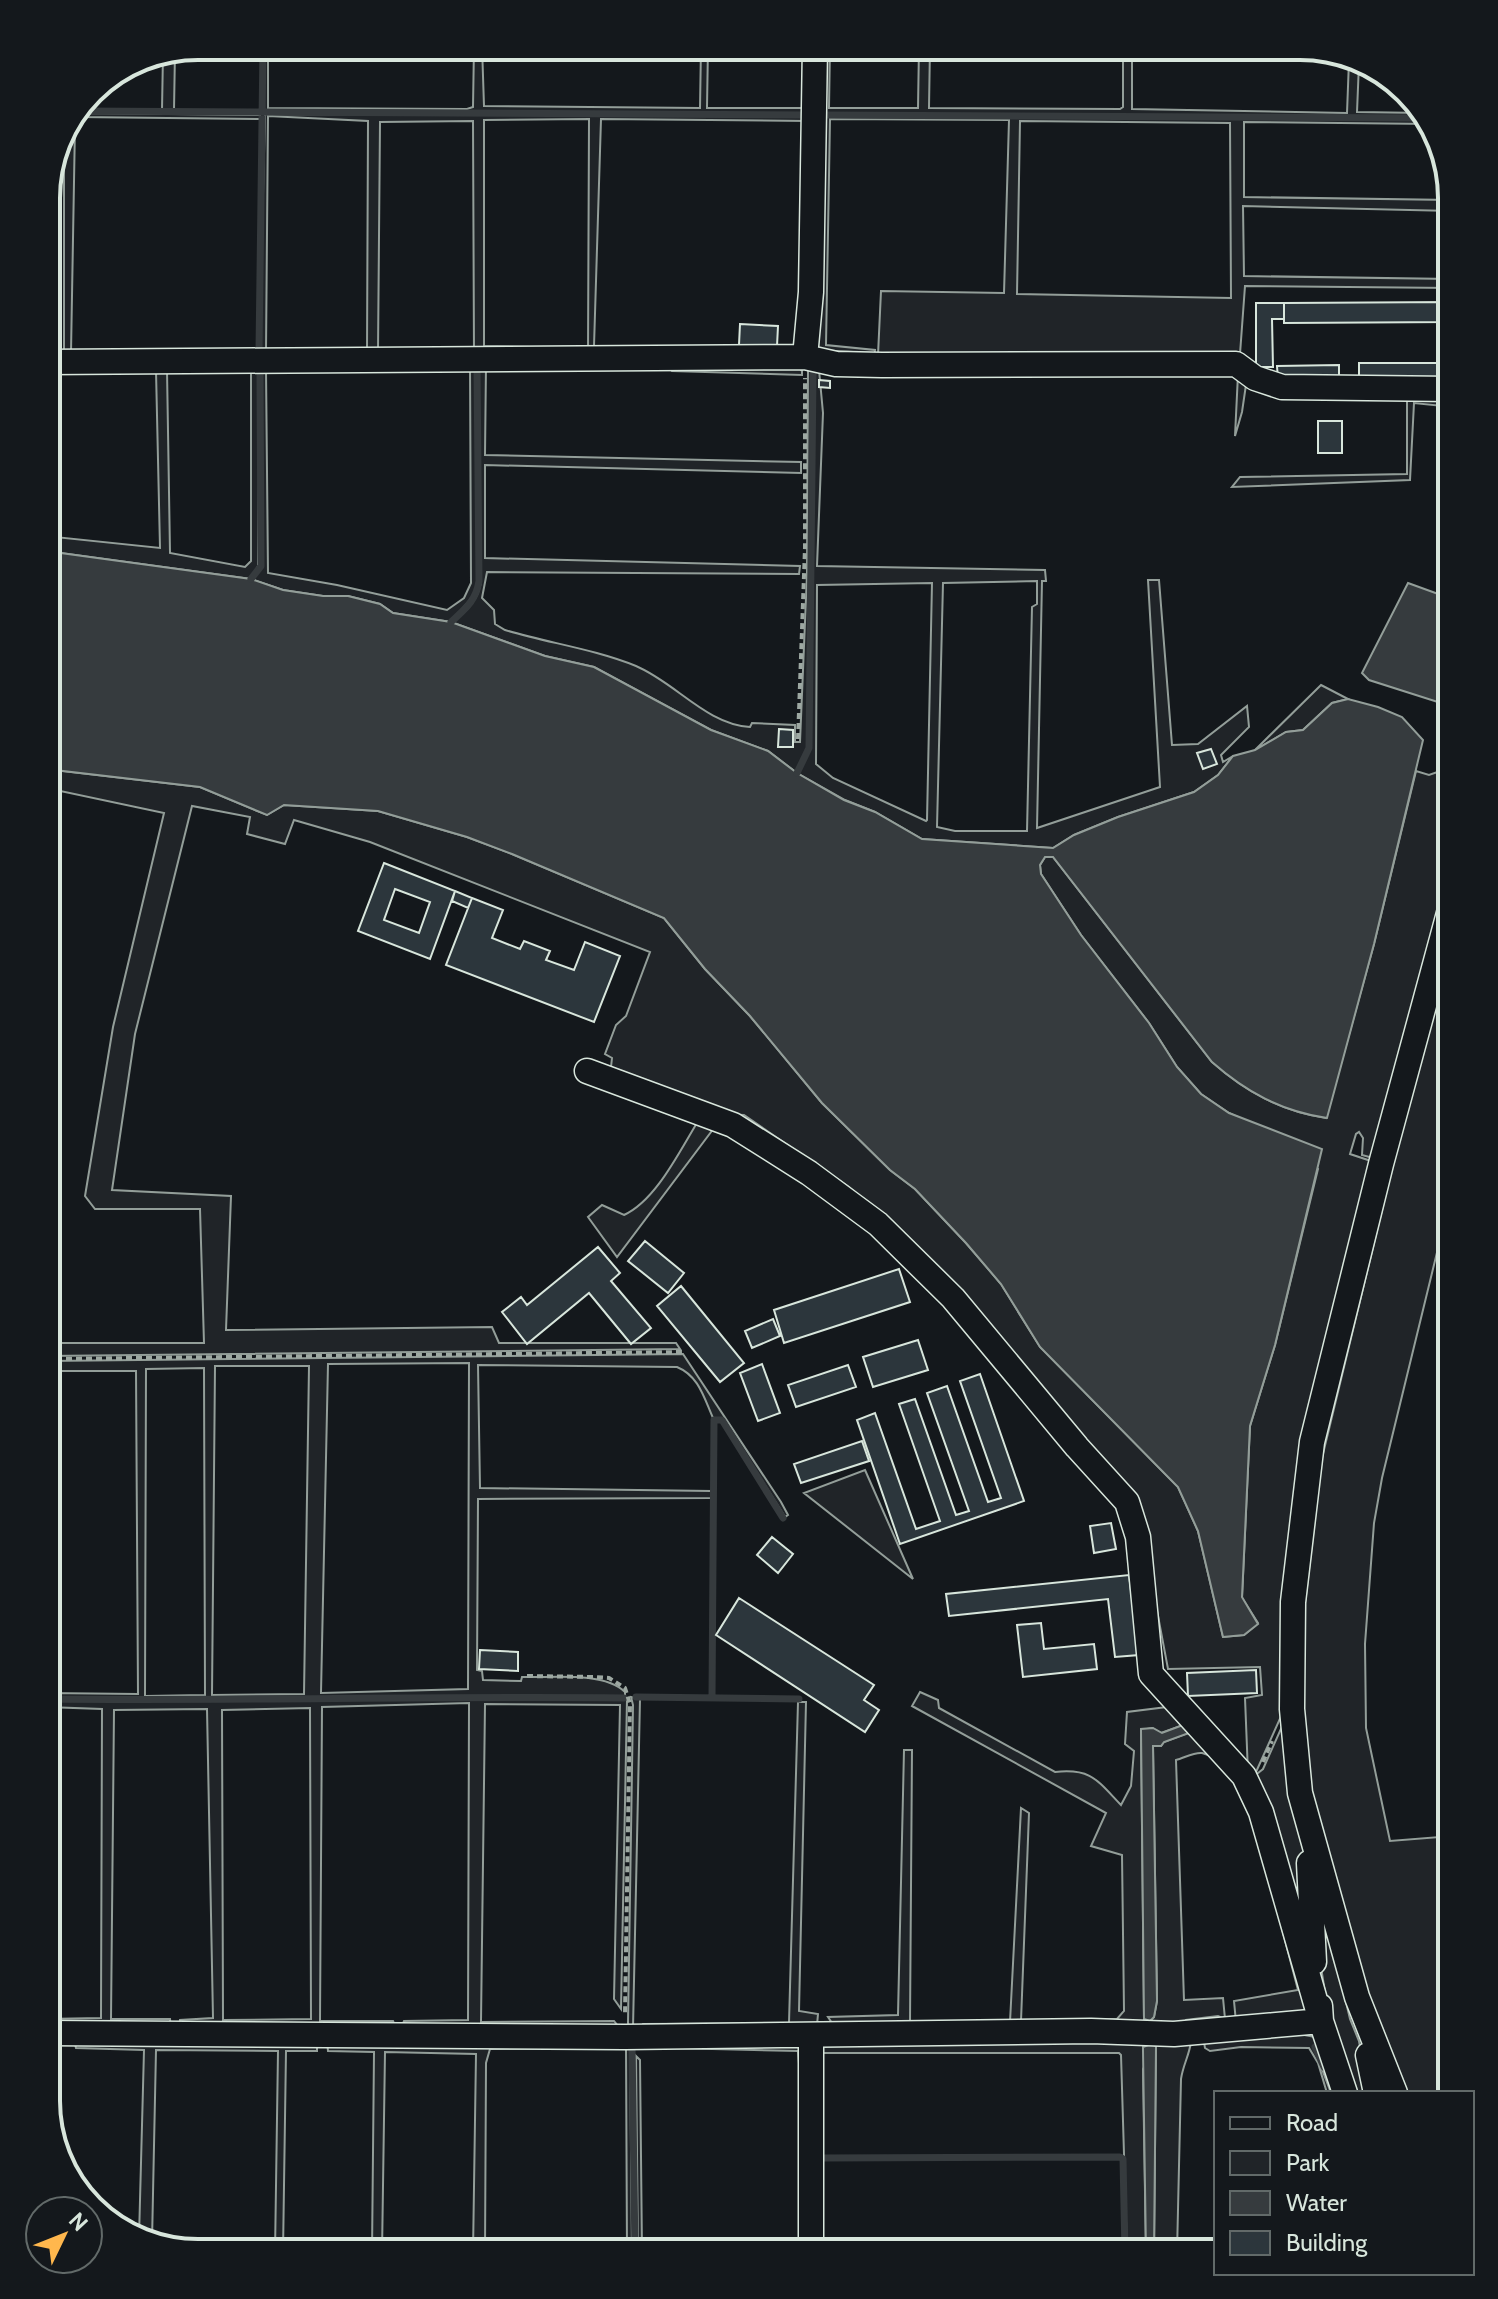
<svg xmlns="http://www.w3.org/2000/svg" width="1498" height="2299" viewBox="0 0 1498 2299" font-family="Cabin,sans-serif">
<rect width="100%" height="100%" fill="#14181c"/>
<path fill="#202428" stroke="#939e99" stroke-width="2" fill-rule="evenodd" d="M264,46H268V108L467,109L473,107L474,46H482L484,106L700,108L701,46H708L707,108H806L807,114L264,112Z
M823,46H830L829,108H918L919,46H930L929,108L1120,109L1123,107V46H1132V109L1347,113L1349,60L1359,63L1357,112L1424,113L1427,117L822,114Z
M175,51L174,110H162L163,53Z
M81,113L260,115V119L79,117Z
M265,114L811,115L806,309L802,315L808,121L601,119L594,346L596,350H649L653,356L588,355L589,119L484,120V346L574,348V354H474L473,121L380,122L378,352L465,351V355L285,357V355L367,352L368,121L268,116L266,352L276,354L275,358L46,357V353H64V150L75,125L71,353H259Z
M822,116L1430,120L1432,124L1244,122V197L1452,200V211L1243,206L1244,276L1452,279V288L1245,286L1240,354L878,355L881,291L1004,293L1009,120L830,119L826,345L875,350L874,358L816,355V350L871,356L870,353L818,350ZM1020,121L1230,123L1231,298L1017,294Z
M477,362L789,363L796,365L802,371V375L672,371L669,368L486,365L485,455L801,462V473L485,465V558L800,566L799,574L487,572L482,598L494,610L495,624L505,630C548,643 594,649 636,666C676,683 706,724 750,727L752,723L795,725V742H800L807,574L808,368L819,370L823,413L817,566L1045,570L1046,581H1042L1037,828L1160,787L1148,580H1159L1172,745L1198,744L1247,706L1249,727L1221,755L1223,762L1233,756L1218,775L1194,792L1118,817L1074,835L1053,848L922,839L875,812L845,800L797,773L768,751L711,730L594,667L545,656L451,622L393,613L380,604L348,596H323L283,590L251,579L46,551V536L160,548L156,371L115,368L114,364H209L207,370H167L170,553L245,567L251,561V371L217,370L214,364H298L299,368L266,369L268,573L337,585L447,610L464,598L471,583L470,365L311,368V364ZM477,364L481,582C478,599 467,612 452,621L475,594L478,582ZM260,368L262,566L253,577L258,566ZM1037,581V604L1032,607L1027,831H955L937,827L943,583ZM932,583L927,820L926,821L833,778L816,764L817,585Z
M46,364L52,371L46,481Z
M1238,374L1247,378L1242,412L1235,436Z
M1407,394H1452V407L1414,403L1410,480L1232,487L1240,477L1407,474Z
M1321,685L1348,699L1332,703L1303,730L1286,732L1255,750Z
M1452,767V856L1373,1158L1362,1155L1363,1138L1359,1132L1356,1134L1350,1154L1371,1161L1338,1292L1283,1712L1256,1772L1248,1773L1245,1698L1262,1695L1260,1667L1168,1669L1142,1531L867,1203L849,1187L744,1115L724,1114L611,1067L612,1058L605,1054L616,1025L626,1016L650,952L370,842L294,820L285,844L247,834L250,817L192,806L135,1034L112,1190L231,1196L226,1330L492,1327L499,1343H676L680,1349L46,1356V1343H204L200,1209H95L85,1196L113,1027L164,813L46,788V769L200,787L267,815L284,805L378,811L467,837L512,854L664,918L705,969L750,1016L822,1103L890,1170L915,1189L966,1243L1001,1284L1040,1347L1178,1487L1198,1531L1223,1637L1244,1635L1258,1623L1242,1598L1250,1426L1275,1345L1318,1169L1251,1123L1229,1113L1201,1094L1177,1067L1149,1023L1081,935L1041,874L1040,865L1045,857H1053L1212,1062C1246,1092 1281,1111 1326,1118L1374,944L1416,771L1429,775Z
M1452,948V1191L1382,1478L1374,1523L1365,1644L1366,1728L1390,1841L1452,1836V2093H1402L1373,2017L1329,1872L1303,1749V1621L1322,1458L1396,1152Z
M700,1118L717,1124L617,1257L588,1217L602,1205L624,1215C657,1200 681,1148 700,1118Z
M683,1354L781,1502L788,1515L785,1517L723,1419L713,1418C704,1398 699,1376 677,1367L478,1365L480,1488L711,1491V1498L478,1499L477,1670L482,1671L483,1680L521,1681L522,1677C551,1678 603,1671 625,1692V1696L46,1698V1693L138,1694L136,1371H47L46,1424V1361ZM469,1363L468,1689L321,1693L328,1364ZM215,1366H309L304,1694L212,1695ZM204,1368L205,1695L145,1696L146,1369Z
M865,1470L913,1579L804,1493Z
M920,1692L938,1700L939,1708L1055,1772C1091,1768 1097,1780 1121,1805L1131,1786L1134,1751L1125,1744L1127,1712L1175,1706L1181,1708L1245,1787L1260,1814L1277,1867L1306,1988L1308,2000L1304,2012L1286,2017L1236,2022L1234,2001L1298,1990L1250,1806C1242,1790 1221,1757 1202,1753C1194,1752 1184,1758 1176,1760L1184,2000L1223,1998L1225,2019L1218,2016L1186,2020L1184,2023L1068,2027L1067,2022L1117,2019L1124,2011L1122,1855L1091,1846L1106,1813L912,1706ZM1183,1725L1190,1729L1188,1733L1164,1742L1161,1746H1153L1157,2001L1154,2017L1150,2021L1144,2019L1141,1730L1152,1728L1161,1733Z
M631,1697L640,1699L633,2028L629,2027L628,2023L633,1705Z
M479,1699L627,1700L621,2009L614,1999L620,1705L485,1704L481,2022L614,2021L618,2026L401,2028L404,2021L468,2020L469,1703L322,1707L320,2021H393L396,2028L179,2027L180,2020L213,2018L207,1709L114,1710L111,2019H170L171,2028L46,2027V2019L101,2018L102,1709L46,1707V1701ZM310,1708L311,2019L223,2020L222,1710Z
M798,1702H806L799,2011L818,2014L817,2025L639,2029L643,2024L789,2023Z
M1284,1722L1304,1847L1308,1935L1253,1777L1263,1769Z
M904,1750H912L910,2022H1010L1021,1808L1029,1813L1021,2021L1053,2022L1055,2027L834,2026L828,2017L898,2015Z
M1321,1897L1350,2019L1359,2041L1368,2093H1352L1327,2005L1320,1961Z
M1299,2034L1315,2037L1323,2060L1316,2046L1314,2048L1331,2093H1327L1318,2063L1309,2048L1241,2047L1210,2051L1205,2048L1203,2037Z
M74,2040L317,2041V2051H286L283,2253H275L278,2051L156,2050L152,2242L139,2238L144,2050L76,2048Z
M327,2041H800L802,2101L798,2051L630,2047L632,2253H627L626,2047L490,2049L486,2063L485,2253H473L476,2054L385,2052L382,2253H372L374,2052L328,2051Z
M1191,2042C1189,2056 1183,2065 1181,2079L1177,2253H1154L1156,2046L1143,2069L1146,2253H1127L1121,2055L1119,2053H823L819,2043Z
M636,2056L640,2060L642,2253H638Z"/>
<path fill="#363b3e" stroke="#939e99" stroke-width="2" d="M46,551L251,579L283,590L323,596H348L380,604L393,613L451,622L545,656L594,667L711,730L768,751L797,773L844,800L875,812L922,839L1053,848L1074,835L1118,817L1194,792L1218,775L1233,756L1255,750L1286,732L1303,730L1332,703L1348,699L1378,707L1402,717L1423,740L1374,944L1327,1118C1281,1111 1246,1092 1212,1062L1053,857H1045L1040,865L1041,874L1081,935L1149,1023L1177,1067L1201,1094L1229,1113L1322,1149L1275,1345L1250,1426L1242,1597L1258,1624L1244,1635L1223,1637L1198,1531L1178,1487L1040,1347L1001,1284L966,1243L915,1189L890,1170L822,1103L750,1016L705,969L664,918L512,854L467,837L378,811L284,805L267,815L200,787L46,769Z
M1408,583L1452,599V679L1444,704L1369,680L1362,673Z
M1183,1725L1189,1733L1164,1742L1161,1746H1153L1157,2001L1154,2017L1150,2021L1144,2019L1141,1729L1153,1728L1162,1733Z
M1151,2044L1156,2046L1154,2253H1146L1143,2051V2047Z"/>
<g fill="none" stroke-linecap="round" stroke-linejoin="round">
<path stroke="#363b3e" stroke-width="7" d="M81,111L807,115
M821,115L1428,118
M259,351L263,46
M251,579L261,566L260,370
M451,622C465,609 476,601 479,581L477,365
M797,773L809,748L813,373
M636,1697L799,1699
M712,1697L714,1420H722L783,1518
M46,1699C239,1701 431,1696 624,1698
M632,2045L635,2253
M1315,2047L1324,2067
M822,2158L1120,2157L1123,2159L1125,2253"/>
</g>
<path fill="#2c363c" stroke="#d8e6dc" stroke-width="2" fill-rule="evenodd" d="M1452,302V322L1284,323V303Z
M1256,303H1284V319H1272L1273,367H1256Z
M740,324L778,326L777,346L739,345Z
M1359,363H1452V381H1359Z
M1339,365V381H1278L1277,366Z
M819,380L830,381V388L819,387Z
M1318,421H1342V453H1318Z
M779,729L793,730V747H778Z
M1211,749L1217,764L1203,769L1197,753Z
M384,863L455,891L430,959L358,931ZM395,889L430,902L419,933L384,920Z
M455,891L472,898L468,908L452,901Z
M472,898L503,910L492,938L520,949L524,941L550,951L546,960L574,970L585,942L620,956L594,1022L446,965Z
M645,1241L684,1273L668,1293L628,1261Z
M598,1247L620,1273L611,1281L651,1328L631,1344L589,1293L527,1344L502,1312L521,1297L527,1305Z
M899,1269L910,1302L784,1343L774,1310Z
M681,1286L744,1363L720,1382L657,1306Z
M773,1319L780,1336L752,1348L745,1331Z
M918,1340L928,1370L873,1387L863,1357Z
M762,1364L780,1413L758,1421L740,1373Z
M848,1365L856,1387L796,1407L788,1385Z
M980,1374L1024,1501L900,1544L857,1420L875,1413L916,1529L940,1521L899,1404L915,1399L956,1515L969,1511L927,1393L947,1386L988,1502L1001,1498L960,1381Z
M862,1441L869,1461L801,1483L794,1464Z
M1111,1523L1116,1549L1094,1553L1090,1526Z
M772,1537L793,1554L778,1573L757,1555Z
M1129,1575L1139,1655L1115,1657L1108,1599L949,1616L946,1594Z
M739,1598L874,1685L864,1700L879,1710L865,1732L716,1635Z
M1041,1623L1044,1649L1094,1644L1097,1669L1023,1677L1017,1625Z
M480,1650L518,1652V1671L479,1669Z
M1256,1670L1257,1693L1188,1696L1187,1673Z"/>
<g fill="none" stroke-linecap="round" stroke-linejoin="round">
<g stroke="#d8e6dc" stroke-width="27">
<path id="minor" d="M805,357L811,292L815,46
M46,362L805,357L836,364L882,365L1236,364L1255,378L1282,387L1452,389
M1309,1863L1314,1962
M1320,2006L1321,2021L1345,2093
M46,2033L625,2037L1091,2031L1174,2034L1321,2021L1261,1812L1244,1776L1151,1674L1138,1537L1127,1502L1077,1447L953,1298L878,1224L809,1173L733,1125L587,1071
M1368,2055L1376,2093
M1395,2093L1357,1997L1300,1793L1292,1709L1293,1602L1312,1442L1381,1164L1452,902
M811,2253V2035"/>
</g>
<path stroke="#9da8a2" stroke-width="4" stroke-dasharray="6 4" stroke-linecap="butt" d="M798,739L805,548V378
M46,1359L684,1352
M527,1676L595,1677L609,1678L625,1688L630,1704L625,2015
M1263,1762L1272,1741"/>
<use href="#minor" stroke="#14181c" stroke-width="24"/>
</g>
<path d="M0 0H1498V2299H0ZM198 60H1300A138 138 0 0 1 1438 198V2101A138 138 0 0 1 1300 2239H198A138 138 0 0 1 60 2101V198A138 138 0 0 1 198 60Z" fill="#14181c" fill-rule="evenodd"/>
<path fill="none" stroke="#d8e6dc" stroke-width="4" d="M198 60H1300A138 138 0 0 1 1438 198V2101A138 138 0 0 1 1300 2239H198A138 138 0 0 1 60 2101V198A138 138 0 0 1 198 60Z"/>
<rect x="1214" y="2091" width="260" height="184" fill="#14181c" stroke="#626a69" stroke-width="2"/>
<rect x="1230" y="2117" width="40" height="12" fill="#14181c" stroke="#626a69" stroke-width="2"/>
<text x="1286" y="2131" font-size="24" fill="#d8e6dc">Road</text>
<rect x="1230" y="2151" width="40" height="24" fill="#202428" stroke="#626a69" stroke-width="2"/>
<text x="1286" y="2171" font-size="24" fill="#d8e6dc">Park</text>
<rect x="1230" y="2191" width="40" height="24" fill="#363b3e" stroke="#626a69" stroke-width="2"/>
<text x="1286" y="2211" font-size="24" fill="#d8e6dc">Water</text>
<rect x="1230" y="2231" width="40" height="24" fill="#2c363c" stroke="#626a69" stroke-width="2"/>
<text x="1286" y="2251" font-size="24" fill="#d8e6dc">Building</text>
<g transform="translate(64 2235) rotate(47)"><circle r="38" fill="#14181c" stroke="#626a69" stroke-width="2"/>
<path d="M0-6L14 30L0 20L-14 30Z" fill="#ffb74d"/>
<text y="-12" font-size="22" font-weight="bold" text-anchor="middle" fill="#d8e6dc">N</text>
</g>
</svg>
